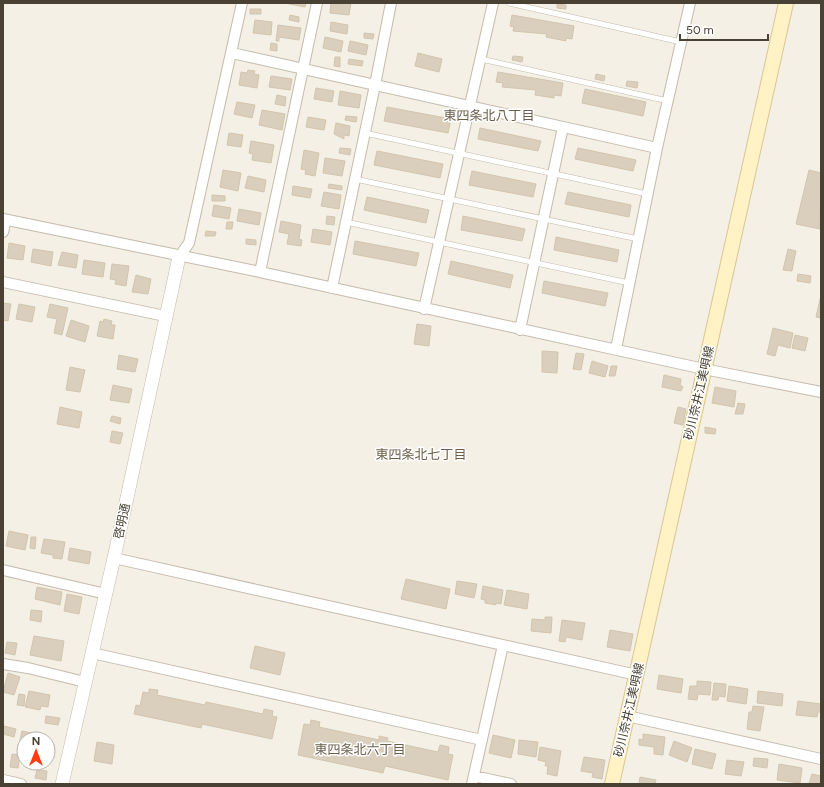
<svg xmlns="http://www.w3.org/2000/svg" width="824" height="787" viewBox="0 0 824 787" font-family="Figtree,'Noto Sans JP',sans-serif">
<rect width="100%" height="100%" fill="#f4f0e6"/>
<path fill="#dacfbd" stroke="#d2c5ac" d="M284,3H306L305,7Z
M331,3H351L349,15L330,13Z
M557,4L566,5V9L557,8Z
M250,9H261V14H250Z
M290,15L299,17V22L289,20Z
M512,15L574,26L572,39L566,38V41L546,37L547,34L513,31L514,27L510,26Z
M255,20L272,22L271,35L253,33Z
M331,22L348,25L347,34L330,31Z
M278,25L301,28L299,40L279,37V41H276Z
M364,33L374,34L373,39L364,38Z
M325,37L343,41L341,52L323,48Z
M350,41L368,45L366,55L348,51Z
M271,43L277,44V51L270,50Z
M418,53L442,59L439,72L415,66Z
M513,56L523,57L522,62L512,60Z
M335,57H340V67L334,66Z
M349,59L363,61L362,66L348,64Z
M248,70L255,71L254,74L259,75L257,88L239,85L241,72L247,73Z
M498,72L563,83L561,96L554,95V98L535,95L536,90L502,87L503,83L496,82Z
M596,74L605,76L604,81L595,79Z
M271,76L292,79L290,90L269,87Z
M627,81L638,82L637,88L626,86Z
M316,88L334,91L332,102L314,99Z
M585,89L646,102L643,116L582,103Z
M340,91L361,95L359,108L338,105Z
M277,95L286,97L285,106L275,104Z
M237,102L255,105L252,118L234,114Z
M387,107L451,119L448,133L384,121Z
M262,110L285,114L282,130L259,125Z
M346,116L357,117L356,122L345,120Z
M308,117L326,120L324,130L306,127Z
M336,123L350,126L349,136L344,135V139L334,134Z
M480,128L541,141L538,151L478,139Z
M229,133L243,135L241,147L227,145Z
M251,141L274,145L271,163L252,160L253,154L249,153Z
M340,148L351,149L350,155L339,153Z
M578,148L636,160L633,171L575,159Z
M304,150L319,153L315,176L305,174L306,170L301,169Z
M377,151L443,164L440,178L374,165Z
M325,158L345,161L342,176L323,173Z
M223,170L241,173L238,191L220,187Z
M809,170L821,173L820,229L796,224Z
M472,171L536,184L533,197L469,185Z
M248,176L266,180L264,192L245,188Z
M329,184L342,186V190L328,188Z
M293,186L312,189L310,198L292,195Z
M324,192L341,195L339,209L321,206Z
M568,192L631,205L629,217L565,204Z
M212,195L225,196V201H212Z
M367,197L429,210L426,223L364,210Z
M214,205L231,208L229,219L212,216Z
M239,209L261,213L259,225L237,221Z
M327,216L335,217L334,225L326,224Z
M463,216L525,229L522,241L461,230Z
M281,221L301,225L299,239L302,240L301,246L287,244L289,234L279,232Z
M227,222H233L232,229H226Z
M313,229L332,232L330,245L311,242Z
M206,231L216,232L215,236H205Z
M556,237L619,250L617,262L554,250Z
M246,239L256,240V245L246,244Z
M355,241L419,253L416,266L353,254Z
M9,243L25,246L23,260L7,258Z
M33,249L53,252L51,266L31,262Z
M788,249L796,251L792,271L783,270Z
M62,252L78,255L76,268L58,265Z
M84,260L105,263L103,277L82,274Z
M451,261L513,275L510,288L448,274Z
M112,264L129,266L126,286L115,284L116,280L110,279Z
M798,274L811,276L810,283L797,281Z
M136,275L151,279L148,294L132,292Z
M544,281L608,293L605,306L542,293Z
M821,295V318L816,317Z
M3,303L11,304L8,321L3,320Z
M19,304L35,307L32,322L16,319Z
M50,304L68,308L62,335L54,333L57,319L47,317Z
M104,319L112,321L111,325H115L113,339L97,336L100,321L103,322Z
M71,320L89,326L85,342L66,336Z
M417,324L431,326L429,346L414,344Z
M773,328L793,333L790,348L778,345L775,356L767,354Z
M795,335L808,338L805,351L792,348Z
M542,351L558,352L557,373L542,372Z
M576,353L584,354L581,370L573,369Z
M119,355L138,359L135,372L117,369Z
M592,361L608,366L605,377L589,373Z
M611,366H617L615,376H609Z
M70,367L85,370L80,392L66,390Z
M664,375L681,379L680,385L683,387L681,391L662,387Z
M113,385L132,389L129,403L110,400Z
M715,387L736,391L734,407L712,403Z
M738,403L745,404L743,414H735Z
M60,407L82,412L79,428L57,424Z
M678,407L686,409L683,425L674,423Z
M112,416L121,418L120,424L110,421Z
M705,427L716,429L715,434L705,433Z
M112,431L123,433L120,444L110,442Z
M9,531L28,535L25,550L6,546Z
M31,537H36L35,549L30,548Z
M44,539L65,542L62,559L53,558V555L41,553Z
M70,548L91,552L89,564L68,560Z
M406,579L450,589L446,609L401,599Z
M457,581L477,584L474,598L455,594Z
M483,586L503,590L501,604L496,603V605L485,603V600L481,599Z
M37,587L62,592L60,605L35,599Z
M507,590L529,594L527,609L504,605Z
M67,594L82,597L79,614L64,611Z
M31,610L42,611L41,622L30,620Z
M545,617H552L551,633L531,631L532,619L545,620Z
M562,620L585,623L582,640L566,637L565,642L559,641Z
M610,630L633,634L630,651L607,647Z
M34,636L64,641L61,661L30,655Z
M7,642L17,643L15,655L5,653Z
M255,646L285,653L280,675L250,668Z
M8,673L20,677L14,695L3,692Z
M659,675L683,679L681,693L657,689Z
M697,681L711,682L710,695L698,694L697,700L688,699L690,686H697Z
M714,683L726,684L725,697L719,696L718,700H712Z
M729,686L748,689L746,704L727,701Z
M149,689L158,690L157,695L205,705L206,702L263,714L264,709L273,711L272,716L277,717L272,739L202,724L201,728L134,714L136,705L140,706L143,692L149,693Z
M29,691L50,695L48,707L41,706L40,710L25,707Z
M758,691L783,694L782,706L757,703Z
M19,694L25,695L24,706L17,705Z
M798,701L821,704V712H818L817,717L796,715Z
M753,706L764,707L760,731L747,729L749,712H752Z
M46,716L60,718L58,725L45,723Z
M311,720L320,722L319,727L379,740V736L388,738L387,741L438,752L440,745L449,747L448,754L453,755L448,780L385,766L383,773L298,755L304,724L310,725Z
M4,726L16,729L14,737L3,734Z
M22,731L42,735L41,739H24V746L19,745Z
M643,734L665,737L663,755L654,754V747L639,745V739L643,740Z
M493,735L515,740L511,758L489,753Z
M519,740L538,742L536,757L518,754Z
M674,741L692,748L687,762L669,755Z
M97,742L114,745L112,764L94,761Z
M540,747L561,751L557,776L547,774L548,766H545L546,762L538,760Z
M695,749L716,754L712,769L692,764Z
M12,754L20,755L18,768L10,767Z
M584,757L605,760L602,779L592,777L593,773L581,771Z
M754,758L768,759L767,768L753,766Z
M727,760L744,762L741,776L725,774Z
M779,764L802,768L800,783L777,780Z
M37,770L47,771L46,780L35,778Z
M812,774L821,776V784H809Z
M640,777L656,780L655,784H639Z"/>
<g fill="none" stroke-linecap="round" stroke-linejoin="round">
<g stroke="#c4bbaa" stroke-width="6">
<path id="service" d="M509,3L681,42
M481,59L668,101
M365,133L647,194
M355,179L638,239
M346,222L629,283"/>
</g>
<g stroke="#c4bbaa" stroke-width="12">
<path id="minor" d="M232,53L657,148
M3,219L260,272L704,369L821,392
M3,232L6,220
M179,257L189,243L242,3
M260,272L317,3
M3,282L165,316
M332,288L375,85L391,3
M424,309L493,3
M520,330L563,127
M616,349L657,148L690,3
M114,558L637,675
M3,570L106,594
M92,653L482,740
M3,664L28,668L85,682
M627,716L821,759
M474,776L511,784
M3,780L21,784
M472,784L503,645"/>
</g>
<g stroke="#c4bbaa" stroke-width="14">
<path id="tertiary" d="M62,784L114,558L179,257"/>
</g>
<g stroke="#d8c791" stroke-width="16">
<path id="secondary" d="M612,784L786,3"/>
</g>
<use href="#service" stroke="#fff" stroke-width="5"/>
<use href="#minor" stroke="#fff" stroke-width="10"/>
<use href="#tertiary" stroke="#fff" stroke-width="13"/>
<use href="#secondary" stroke="#fff2c5" stroke-width="14"/>
</g>
<g text-anchor="middle" dominant-baseline="central" stroke-width="3" stroke-linejoin="round" paint-order="stroke">
<g font-size="12" fill="#484134" stroke="#fff">
<text transform="translate(699 393) rotate(-77)">砂川奈井江美唄線</text>
<text transform="translate(122 521) rotate(-78)">啓明通</text>
<text transform="translate(629 710) rotate(-77)">砂川奈井江美唄線</text>
</g>
<g font-size="13" fill="#6b5f4b" stroke="#fff">
<text x="489" y="115">東四条北八丁目</text>
<text x="421" y="454">東四条北七丁目</text>
<text x="360" y="749">東四条北六丁目</text>
</g>
</g>
<rect width="824" height="787" fill="none" stroke="#484134" stroke-width="8"/>
<g transform="translate(36 751)"><circle r="19" fill="#ffffff" stroke="#b6b3ae"/>
<path d="M0-3L7 15L0 10L-7 15Z" fill="#ff3b12"/>
<text y="-6" font-size="11" font-weight="bold" text-anchor="middle" fill="#484134">N</text>
</g>
<path d="M680 34v6h88v-6" fill="none" stroke="#484134" stroke-width="2"/>
<text x="686" y="34" font-size="12" fill="#484134" stroke="#ffffff" stroke-width="3" paint-order="stroke">50 m</text>
</svg>
